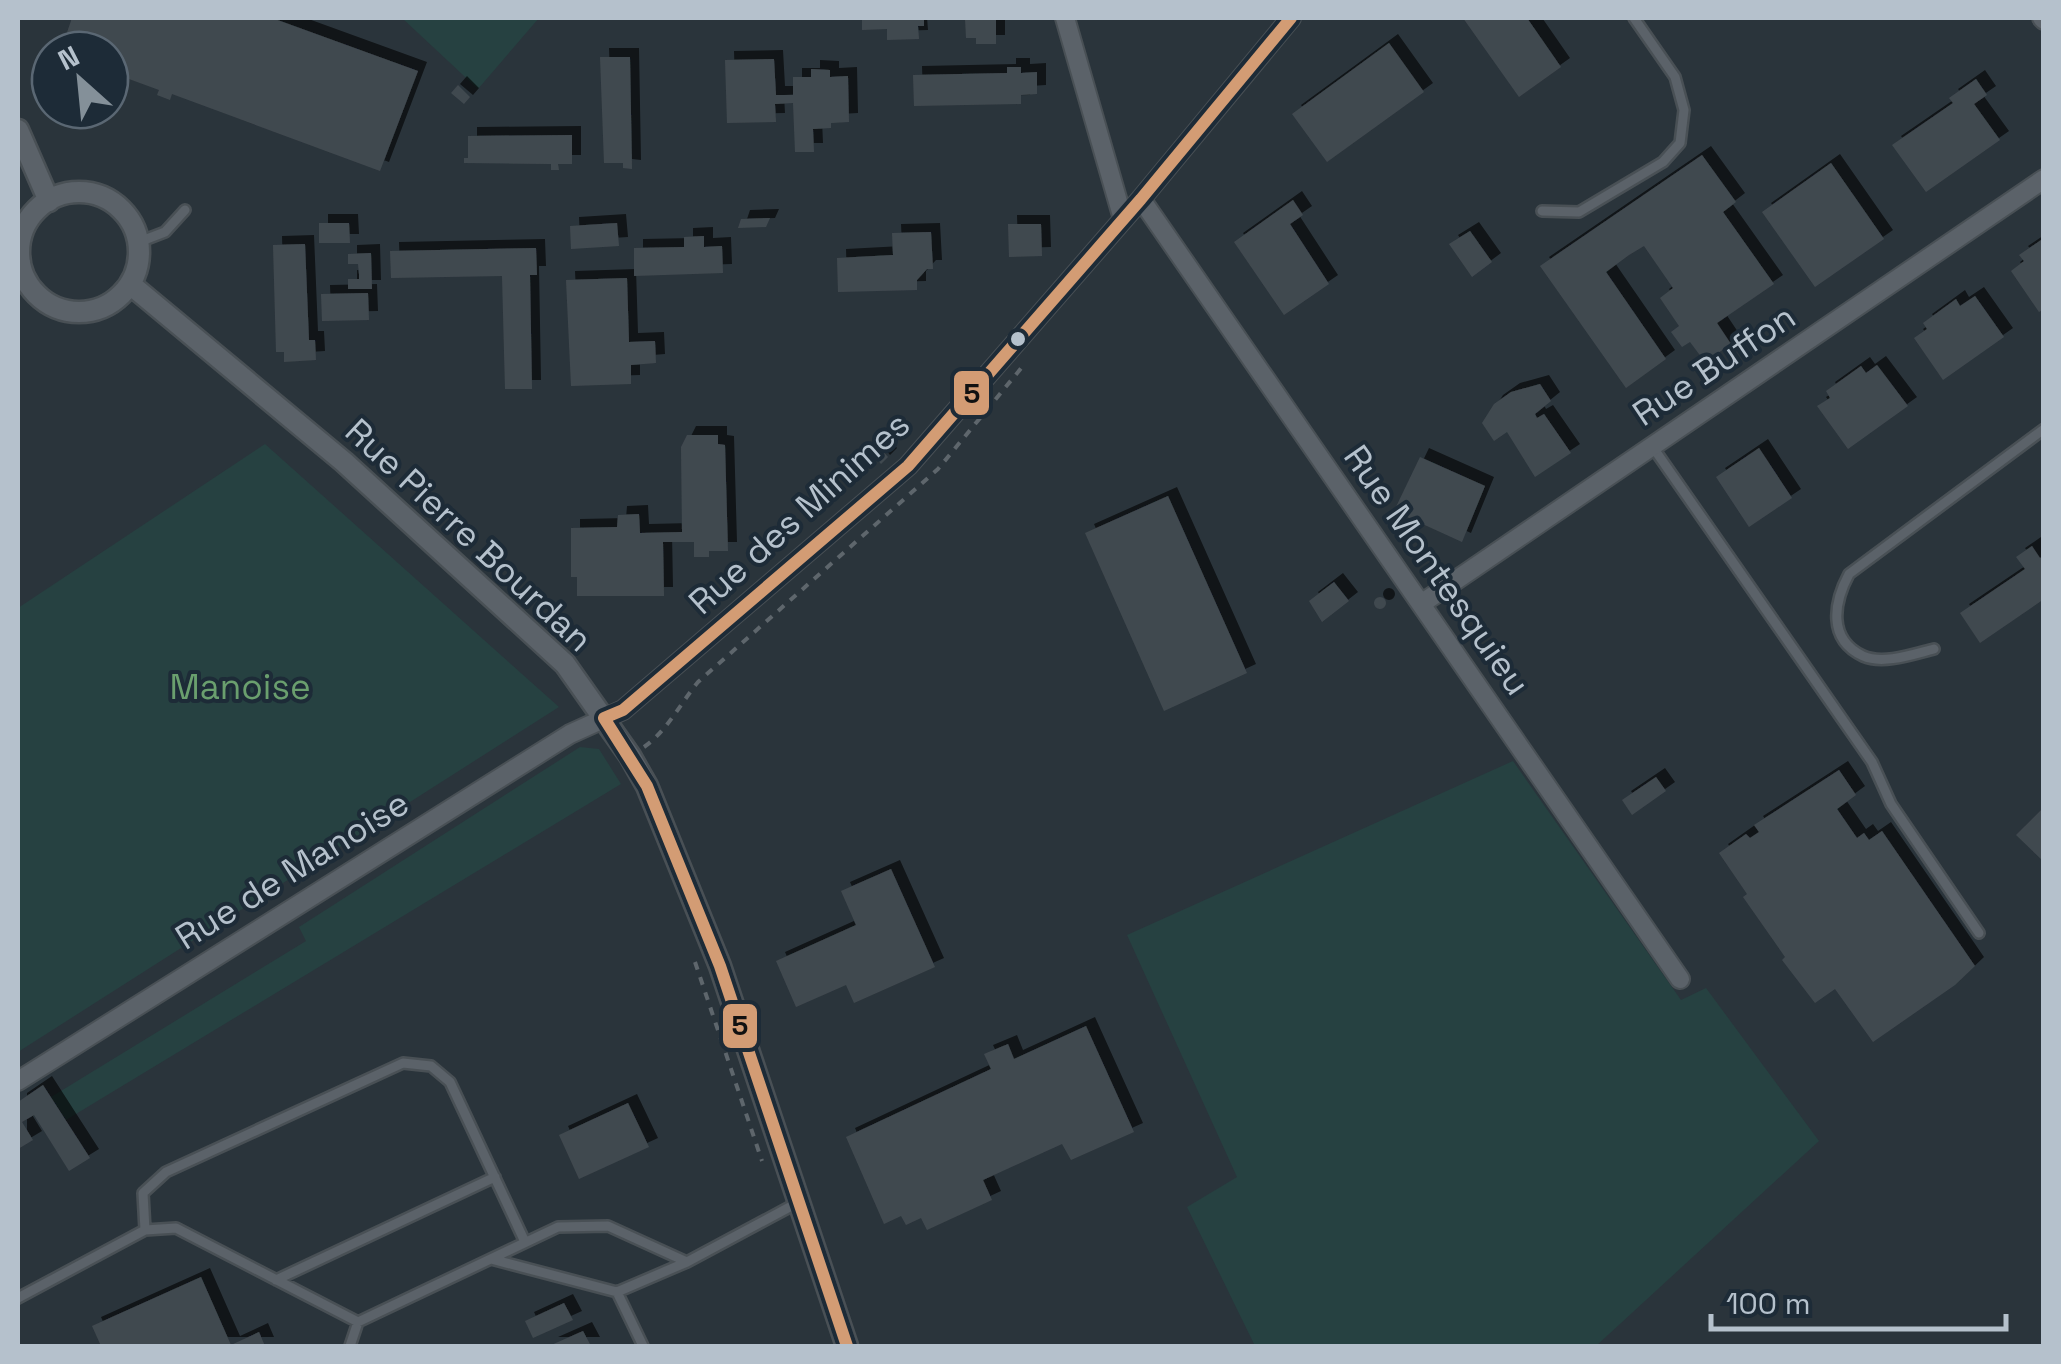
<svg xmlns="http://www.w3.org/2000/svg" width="2061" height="1364" viewBox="0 0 2061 1364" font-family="'Space Grotesk',sans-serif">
<defs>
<filter id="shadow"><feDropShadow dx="9" dy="-9" stdDeviation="0" flood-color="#0009"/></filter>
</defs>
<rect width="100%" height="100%" fill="#2a343b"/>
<path fill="#264141" d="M402,18H539L478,89Z
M265,444L559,707L18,1052V608Z
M580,747L599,749L621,784L66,1120L51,1097L306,941L299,927Z
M1513,761L1681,1000L1706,988L1819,1141L1596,1346H1255L1187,1207L1237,1177L1127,935Z"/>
<path fill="#41494f" filter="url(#shadow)" d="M72,18H272L418,71L380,171L172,94L170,100L157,95L159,90L110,72V50H75L76,47L64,41Z
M862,18H924V26H918L919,39L887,40V29L862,30Z
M965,18H996V44H976V38H966Z
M1463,18H1527L1561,67L1519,97Z
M1389,43L1424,92L1327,162L1292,114Z
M600,57H630L632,169L623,168V163H604Z
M774,59L776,95H793V77H811V69L830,70V77L848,76L849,122L831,123V128L813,129L814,152H795L793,103L775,104L776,122L727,123L725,60Z
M1007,67H1021V73L1037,72V94L1021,95V104L914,106L913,75L1007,73Z
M1976,79L1987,95L1974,104L2000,140L1926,192L1892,145L1953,103L1949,98Z
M458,85L470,97L464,104L451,93Z
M572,135V164H558L559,170H551V164L464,163V158H468V136Z
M1702,155L1736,202L1723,212L1774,284L1717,323L1731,344L1705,362L1690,342L1682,347L1671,332L1679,326L1660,298L1673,288L1644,246L1629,255L1606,272L1666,359L1626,388L1540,266Z
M1831,163L1884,239L1815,287L1762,212Z
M1293,200L1303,215L1290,224L1329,284L1284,315L1234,242Z
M770,218L766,227L738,228L741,219Z
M319,223H349L350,243H319Z
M617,223L619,246L571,249L570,226Z
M1008,224H1041L1042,256L1009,257Z
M1470,231L1492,262L1472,277L1449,244Z
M931,232L933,269H927L917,280V290L838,292L837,258L893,255L892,233Z
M704,236V247L722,246L723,273L634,276V248L684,247V237Z
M2044,238V309L2039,312L2011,271L2024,261L2019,255Z
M305,244L309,340H315L316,360L284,362V352H276L273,245Z
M536,248L537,275H530L532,389H505L502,276L391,278L390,251Z
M371,253L372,289H348V279H359V274L358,264H348V254Z
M627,278L629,342L655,341L656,363L631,365V384L571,386L566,280Z
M368,293L369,320L322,321L321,294Z
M1975,296L2004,337L1943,380L1914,338L1927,329L1923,323L1956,299L1960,306Z
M1877,365L1908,406L1848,449L1817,406L1830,398L1826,391L1861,366L1866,373Z
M1540,384L1551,401L1535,414L1537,418L1544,414L1571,453L1535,477L1507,432L1494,441L1482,423L1494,404L1511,392Z
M687,435H718V444L725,445L728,551H709V557H694V542H663L664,596H577V577H571V528L617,527L618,515L639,514L640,533L682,532L681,447Z
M879,447L888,457L881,464L872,453Z
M1759,448L1792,498L1749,527L1716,477Z
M1420,457L1485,486L1462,542L1394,511Z
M1168,496L1247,673L1164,711L1085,533Z
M2032,546L2040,558L2044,556V599L1980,643L1960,613L2025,569L2016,557Z
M1334,582L1349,601L1322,622L1309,601Z
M1374 603a6 6 0 1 1 12 0a6 6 0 1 1-12 0Z
M1839,770L1856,795L1837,809L1857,838L1864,833L1869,840L1882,831L1975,966L1955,985L1873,1042L1835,989L1815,1003L1782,960L1785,957L1743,897L1747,894L1719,853L1746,834L1750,838L1759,832L1754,825Z
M1656,777L1666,791L1632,815L1622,800Z
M2044,807V862L2016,835Z
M891,869L935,967L854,1003L846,985L796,1007L776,961L856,925L841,891Z
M1086,1026L1134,1132L1071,1160L1062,1144L983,1180L992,1200L927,1230L921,1218L906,1225L901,1216L884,1224L846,1137L991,1069L984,1054L1008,1044L1014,1059Z
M43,1085L90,1158L69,1171L34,1115L22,1122L33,1140L18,1149V1102Z
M628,1103L649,1147L579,1179L559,1135Z
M201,1277L231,1345L259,1332L265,1346H101L92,1326Z
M564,1303L573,1320L533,1338L525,1321Z
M583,1331L591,1346H549Z"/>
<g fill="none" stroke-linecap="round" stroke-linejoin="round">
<g stroke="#495055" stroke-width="14">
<path id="service" d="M1542,211L1579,212L1663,162L1680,143L1684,110L1675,77L1634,18
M139,242L165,232L185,210
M1652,446L1872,762L1891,804L1979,933
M1934,649C1914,654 1883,665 1863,656C1827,639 1834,602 1849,574L2044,429
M145,1230L143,1193L166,1172L403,1063L431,1066L450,1082L525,1242
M491,1259L617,1292
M276,1280L495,1177
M18,1298L145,1230L176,1228L358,1322L558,1227L608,1226L687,1262
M350,1346L358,1322
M643,1346L617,1292L687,1262L799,1202"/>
</g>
<g stroke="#495055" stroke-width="22">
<path id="minor" d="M1065,18L1123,219
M2042,18L2044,20
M1141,199L1680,979
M18,264L21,263
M1421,604L2044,179
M18,1081L570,734L623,710L908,466L1141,199L1291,18"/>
</g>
<g stroke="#495055" stroke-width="25">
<path id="tertiary" d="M18,130L49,201
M19 252a60 60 0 1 1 120 0a60 60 0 1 1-120 0Z
M130,284L344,462L565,664L630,756L647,786L720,966L847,1346"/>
</g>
<path stroke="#5e666c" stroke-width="4" stroke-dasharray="8 8" stroke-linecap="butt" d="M644,747C667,731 680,704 698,682L938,469L1023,366
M695,962L762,1161"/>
<use href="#service" stroke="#5b6269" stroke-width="9"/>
<use href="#minor" stroke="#5b6269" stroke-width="18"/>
<use href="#tertiary" stroke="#5b6269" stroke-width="20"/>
<g stroke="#1d2b37" stroke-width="20">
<path id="bus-1" d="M604,718L623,710L908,466L1141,199L1291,18
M604,718L647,786L720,966L847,1346"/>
</g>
<use href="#bus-1" stroke="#d39c74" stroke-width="12"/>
</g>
<circle fill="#b5c1cc" stroke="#1d2b37" stroke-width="4" cx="1018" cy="339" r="9"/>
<g text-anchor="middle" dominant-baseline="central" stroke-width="8" stroke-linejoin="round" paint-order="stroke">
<g font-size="35" fill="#b5c1cc" stroke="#1d2b37">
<text transform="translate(1714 365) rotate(-34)">Rue Buffon</text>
<text transform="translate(799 513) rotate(-42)">Rue des Minimes</text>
<text transform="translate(469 535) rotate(43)">Rue Pierre Bourdan</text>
<text transform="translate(1437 570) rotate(55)">Rue Montesquieu</text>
<text transform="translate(292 870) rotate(-32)">Rue de Manoise</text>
</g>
<g font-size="35" fill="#6a9f6e" stroke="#1d2b37">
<text x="240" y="687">Manoise</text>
</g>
</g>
<g stroke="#1d2b37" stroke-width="4">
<rect x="952" y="369" width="39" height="48" rx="10" fill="#d39c74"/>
<rect x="721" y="1002" width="38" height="48" rx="10" fill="#d39c74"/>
</g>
<g font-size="28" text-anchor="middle" font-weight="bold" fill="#111">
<text x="972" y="403">5</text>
<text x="740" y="1035">5</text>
</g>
<rect width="2061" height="1364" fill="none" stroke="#b5c1cc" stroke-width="40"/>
<g transform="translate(80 80) rotate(333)"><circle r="48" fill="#1d2b37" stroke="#5a6773" stroke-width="2.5"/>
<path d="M0-8L18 38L0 25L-18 38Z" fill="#849099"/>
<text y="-15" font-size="28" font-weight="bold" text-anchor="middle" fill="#b5c1cc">N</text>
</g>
<path d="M1711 1314v15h295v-15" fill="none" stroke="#b5c1cc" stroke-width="5"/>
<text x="1726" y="1314" font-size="30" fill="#b5c1cc" stroke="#1d2b37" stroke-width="8" paint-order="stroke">100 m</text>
</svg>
